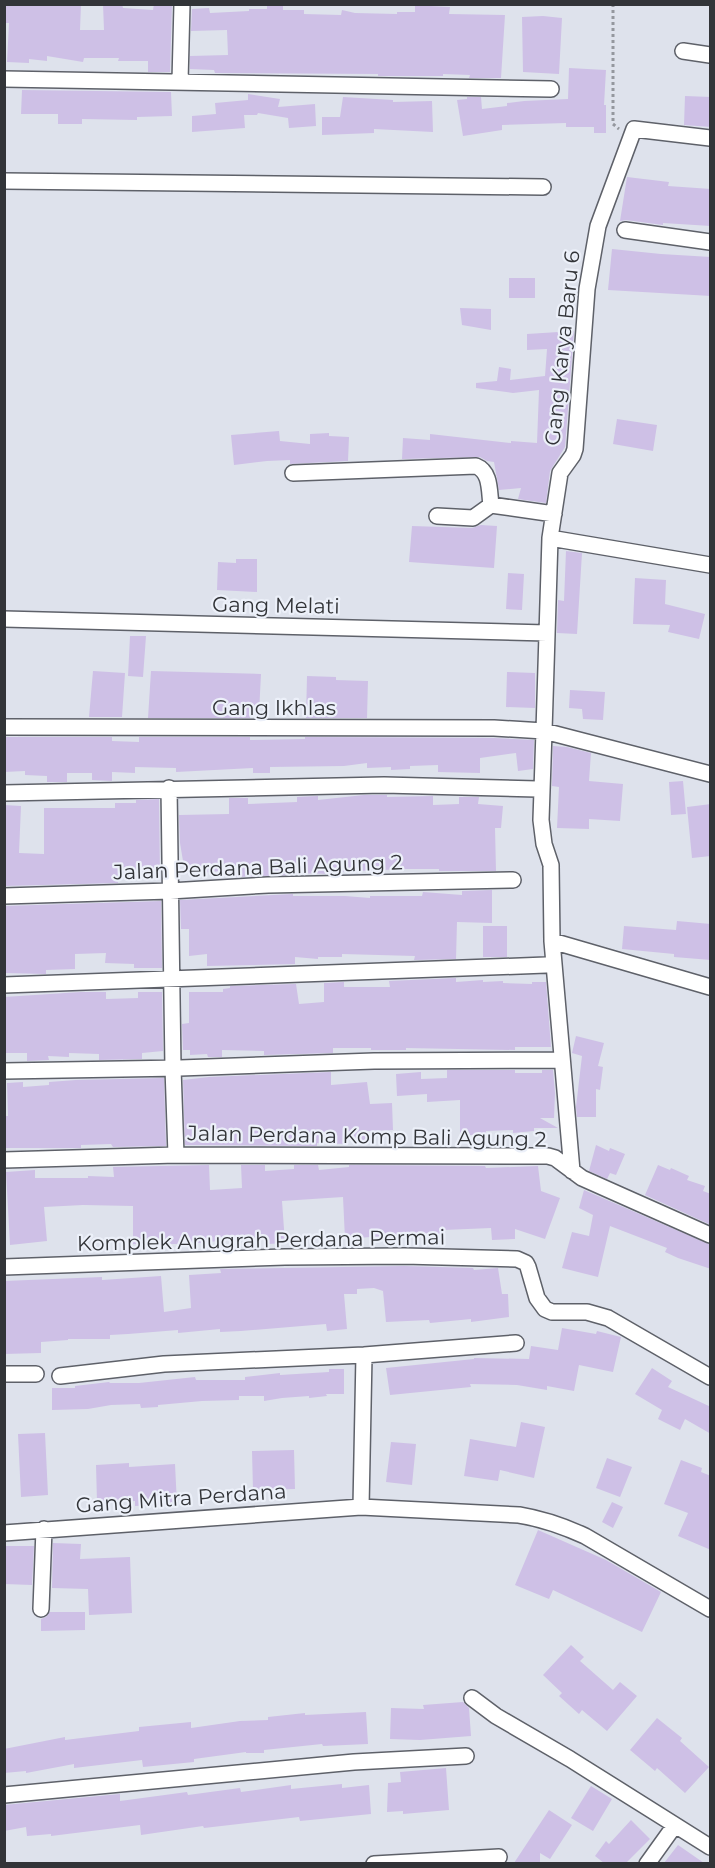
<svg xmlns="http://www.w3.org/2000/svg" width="715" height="1868" viewBox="0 0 715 1868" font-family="Montserrat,sans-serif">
<rect width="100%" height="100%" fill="#dee2ec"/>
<path fill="#cec0e6" d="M4,4H81L80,30H104L103,4H122L123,8L153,10L154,4H172L170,72H148V61H118L119,58H84L83,62L47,56V61L29,59V63L7,62L9,23H4Z
M283,4V10H304V14L341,15L342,10L355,13L397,14V12H415V6H430L450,7L449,14L505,15L501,78H469L470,75L443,74V76H378V74L215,73L214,70L190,69V56L228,55L227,30L191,31L192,9L209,8L210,13L249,11V9H267V5Z
M543,16L562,18L559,74L523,72L522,17Z
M569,68L606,70L604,105H606V133H594V127H566V123L502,125V130L463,136L457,100L467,99V97H481L482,109L507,106V103L524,101L568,99Z
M22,90L171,92L172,116L137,117V120L82,119V124H58V114H21Z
M248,94L280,99L278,107L315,104L316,126L289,128L288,118L258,113L257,115H244L245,128L192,132V116L216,114L215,103L248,100Z
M685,96L711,97V127L684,125Z
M343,97L393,100V102L432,101L433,132L374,129V133L322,135V117H340Z
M627,177L669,182L668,186L711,189V226L663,223V225L626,220L620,221Z
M612,249L661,254L711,257V296L608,290Z
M509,278H535V298H509Z
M460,308L491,309V330L462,325Z
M574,331L565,447L550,471L546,503L518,499L521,488L499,490L494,462L487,461L480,457L402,459L403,438L430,440V434L511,443V441L537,443L539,390L513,393L476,388V383L497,381L499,367L511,369L510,380L545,376L547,349L527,350V334Z
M617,419L657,425L653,451L613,444Z
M279,431L280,441L310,444V434L329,433V436L349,437L348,461L290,464V460L267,461L234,465L231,435Z
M481,525L497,526L494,568L409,562L412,526L472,528Z
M566,551L582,553L577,634L557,633L558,600L564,601Z
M236,559H257V592L217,590L218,562L236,563Z
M508,573L524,574L522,610L506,609Z
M635,578L666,580L665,604L705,614L699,639L668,632L670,625L633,624Z
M130,636H146L143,677L128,676Z
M93,671L125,673L122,717H89Z
M151,671L261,674L259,713H250V718H148Z
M507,672L535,673V708L506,707Z
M307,676L336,677V680L368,681L367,718H306Z
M570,690L605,692L603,720L583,719L582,709L569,708Z
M4,737H112V741L139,742V737H250V740L305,739V737L494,738L534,740L533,769L518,771L516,753L480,758V773L438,772V765L410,766V769L391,770V767L367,768V763L344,766L270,767V773H253V768L176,772V768L135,767V773L112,772V781L92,780V773H67V782H47V776L25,775V771L4,772Z
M553,746L567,747L591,753L589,781L623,784L620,821L589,819V829L557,828L559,787L552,786Z
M683,781L686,814L671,815L669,782Z
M364,795H387V797L433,796V805L459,804V797H479L478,804L503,806L501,828H495L496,871H439V869H405L335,872V874L293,873V875L236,877L237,869L202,873V870L185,873L180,843L179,815L229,814V798H248V804L297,802V797L318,796V800Z
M159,799L160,875H141V877L118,878V883L4,886V805L21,806L19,853L44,854V808H115V803H136V800Z
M711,804V856L692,858L687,807Z
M492,890V923L457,922L456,959L414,960L415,956L342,954V957H318V959L295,957V964L207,966V954L189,956V929H181L180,900L293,894V896H345L370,898V896H422L423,892L462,895V891Z
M161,901L162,968H134V964L105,963L106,953L75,954V969L46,970V974L4,973V906Z
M677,921L711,924V960L674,957V954L622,949L624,926L676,930Z
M483,926H507V957H483Z
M456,978V982L483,980V982L503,981V983L532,984V982H546L551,1047H515V1050L406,1048V1050H371V1048H333V1053L264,1055V1051L222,1050V1057H208L207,1054L190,1055V1050H183L182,1024L189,1023V992H223V989L230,988V986L296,984L299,1004L324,1002V983L344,982V987H390L389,981Z
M81,992H106V999L138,998V992H162L163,1051L142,1053V1059L99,1060V1054L69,1053V1057L48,1056L49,1060L27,1061V1053H4V997Z
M576,1036L604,1043L598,1066L603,1067L600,1090L596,1089V1117H577L576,1107L582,1056L572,1053Z
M447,1070H515V1073H542V1070H553L555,1093L554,1118H540L558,1128H534V1131L513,1133V1130L486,1131V1135H460V1100L427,1102V1094L397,1096L396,1074L421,1072V1079L447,1078Z
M331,1072V1085L367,1082L370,1104L392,1103L393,1130L368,1131L367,1141L347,1140V1144L317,1143V1146L185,1145L183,1080L209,1077Z
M164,1078L166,1146L113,1147L111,1144L81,1145V1148H5V1116H8L7,1083L23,1082V1087L49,1085V1082L76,1080Z
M596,1145L609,1151L610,1148L625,1154L616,1175L610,1173L607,1179L589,1171Z
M209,1165L210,1190L242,1188L241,1165H265V1171L294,1169V1165H318L319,1170L349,1167V1165L485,1166L486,1168L538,1166L541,1191L560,1198L545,1239L515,1229V1239L492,1240L491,1228L444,1230V1235L422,1233L345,1239L343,1197L282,1201L285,1243L268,1244L267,1239L228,1240L189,1244H133V1206L83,1205L44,1207L47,1241L10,1245L6,1172L35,1170V1178H88V1176L114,1177L113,1167Z
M658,1165L670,1170L671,1168L689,1176L687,1180L705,1186L703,1191L711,1194V1225L645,1195Z
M584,1190L711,1245V1269L678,1258L665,1252L667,1248L610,1226L598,1277L562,1268L572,1232L589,1236L593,1215L579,1208Z
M404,1266L473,1268L474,1270L498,1268L502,1294H508L509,1317L471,1322V1319L430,1323L429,1320L386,1322L383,1291L374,1288L357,1289V1294H344L347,1329L327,1331L326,1324L241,1331L220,1332V1329L178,1333V1330L128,1334L110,1335V1339H68V1340L41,1342V1353L4,1354V1281L102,1277V1280L161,1276L164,1312L191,1308L189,1275L221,1273L220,1269Z
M562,1328L596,1334L597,1331L621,1337L613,1372L579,1365L574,1391L547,1386V1390L517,1385L470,1384L471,1387L390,1395L386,1368L474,1359V1358L529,1359L531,1346L558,1350Z
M652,1368L672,1381L668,1387L711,1407V1434L685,1419L680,1430L658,1419L662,1410L635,1394Z
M329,1369H344V1394H326L327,1396L309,1398V1396L282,1398L264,1401V1396H239V1400L202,1401L158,1405V1407L141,1408L140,1404L111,1405L88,1409L52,1410V1388H75V1386L109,1382L110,1383H139L195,1377L196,1380H245V1377L280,1373V1375L329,1372Z
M521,1422L545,1427L534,1478L500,1470L498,1481L464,1476L470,1439L516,1447Z
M45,1433L48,1495L21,1497L18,1434Z
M391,1442L416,1444L412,1485L386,1482Z
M294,1450L295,1489L253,1490L252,1451Z
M607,1458L632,1467L620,1497L596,1488Z
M681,1460L702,1468L701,1472L711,1476V1550L678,1536L688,1513L664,1504Z
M129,1463V1467L175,1464L177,1504L135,1506V1501L97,1502L96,1465Z
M612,1502L623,1507L613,1528L602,1522Z
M538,1530L606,1560L661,1592L642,1632L553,1590L549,1599L515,1585Z
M53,1543L81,1544L80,1559L130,1557L132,1613L89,1615L88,1589L52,1588Z
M4,1546H34L32,1585L4,1584Z
M50,1612H85V1630L41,1631V1619L46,1617Z
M571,1645L584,1657L580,1661L613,1690L620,1682L637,1696L607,1731L582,1710L579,1714L559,1696L562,1693L543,1675Z
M463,1702L469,1708L471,1736L420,1740L390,1739L391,1708L424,1709L423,1705Z
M366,1712L368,1744L323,1746L322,1744L264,1750V1753H246V1752L194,1759V1762L143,1767L142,1760L74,1768V1764L26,1773V1771L4,1773V1749L65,1737V1740L139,1731V1727L191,1722V1728L240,1721L268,1720V1717L305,1713V1715Z
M657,1718L682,1738L680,1741L709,1767L685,1793L657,1768L655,1771L630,1750Z
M446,1768L449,1810L403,1814V1811L387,1812L388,1783L401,1782L400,1772Z
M342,1784V1788L369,1785L371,1814L300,1821L299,1817L204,1828L203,1826L141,1835L140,1825L51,1836V1834L27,1836L26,1827L4,1831V1805L120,1794V1801L187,1792L188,1795L240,1788L241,1792L291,1785V1789Z
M591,1786L612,1799L593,1831L571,1818Z
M549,1810L572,1825L550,1859L540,1853V1863H514Z
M631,1820L650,1839L626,1863H604L595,1856L606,1841L609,1844Z
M678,1845L704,1863H664Z"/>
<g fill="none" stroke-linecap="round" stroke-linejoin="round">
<g stroke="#5e6169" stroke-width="18">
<path id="minor" d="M683,51L710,55
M4,79L551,89
M180,81L182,4
M710,138L634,129L598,226L587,289L575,449L573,455L560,473L550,538L544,731L710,774
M4,181L543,187
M625,230L710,242
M293,473L476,466C491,472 489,491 491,505
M437,516L473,518L491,505L554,514
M550,538L710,565
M4,619L547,633
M4,727L494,728L544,731L541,820L544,844L551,865L552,941L572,1171
M169,788L173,1068L176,1155
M4,793L384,785L537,789
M4,896L170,891L268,885L513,880
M552,941L710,987
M4,985L546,965
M4,1071L180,1068L374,1061L562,1060
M4,1160L176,1155L548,1156L555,1158L582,1178L710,1235
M4,1267L285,1257L404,1256L517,1259L526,1263L528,1267L537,1298L545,1309L552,1312H587L608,1318L710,1377
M4,1374H36
M60,1376L164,1364L364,1355L516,1343
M361,1507L364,1355
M4,1533L361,1507L519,1515C543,1519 563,1526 585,1536L710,1609
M41,1609L44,1529
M472,1698L496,1716L570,1759L710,1847
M4,1795L354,1762L466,1756
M374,1864L499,1857
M647,1864L675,1825"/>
</g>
<path stroke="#94979e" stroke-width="3" stroke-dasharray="3 3" stroke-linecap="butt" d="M613,4V124L619,129"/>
<use href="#minor" stroke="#fff" stroke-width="15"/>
</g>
<g text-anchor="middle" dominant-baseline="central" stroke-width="4.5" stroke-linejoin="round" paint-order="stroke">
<g font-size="21" fill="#323438" stroke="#ecf0f9">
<text transform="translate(562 348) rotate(-84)">Gang Karya Baru 6</text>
<text transform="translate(276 605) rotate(1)">Gang Melati</text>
<text x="274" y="707">Gang Ikhlas</text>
<text transform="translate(258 867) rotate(-2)">Jalan Perdana Bali Agung 2</text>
<text transform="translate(367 1136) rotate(1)">Jalan Perdana Komp Bali Agung 2</text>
<text transform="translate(261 1240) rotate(-1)">Komplek Anugrah Perdana Permai</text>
<text transform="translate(181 1498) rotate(-4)">Gang Mitra Perdana</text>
</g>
</g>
<rect width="715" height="1868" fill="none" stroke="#323438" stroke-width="12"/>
</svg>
